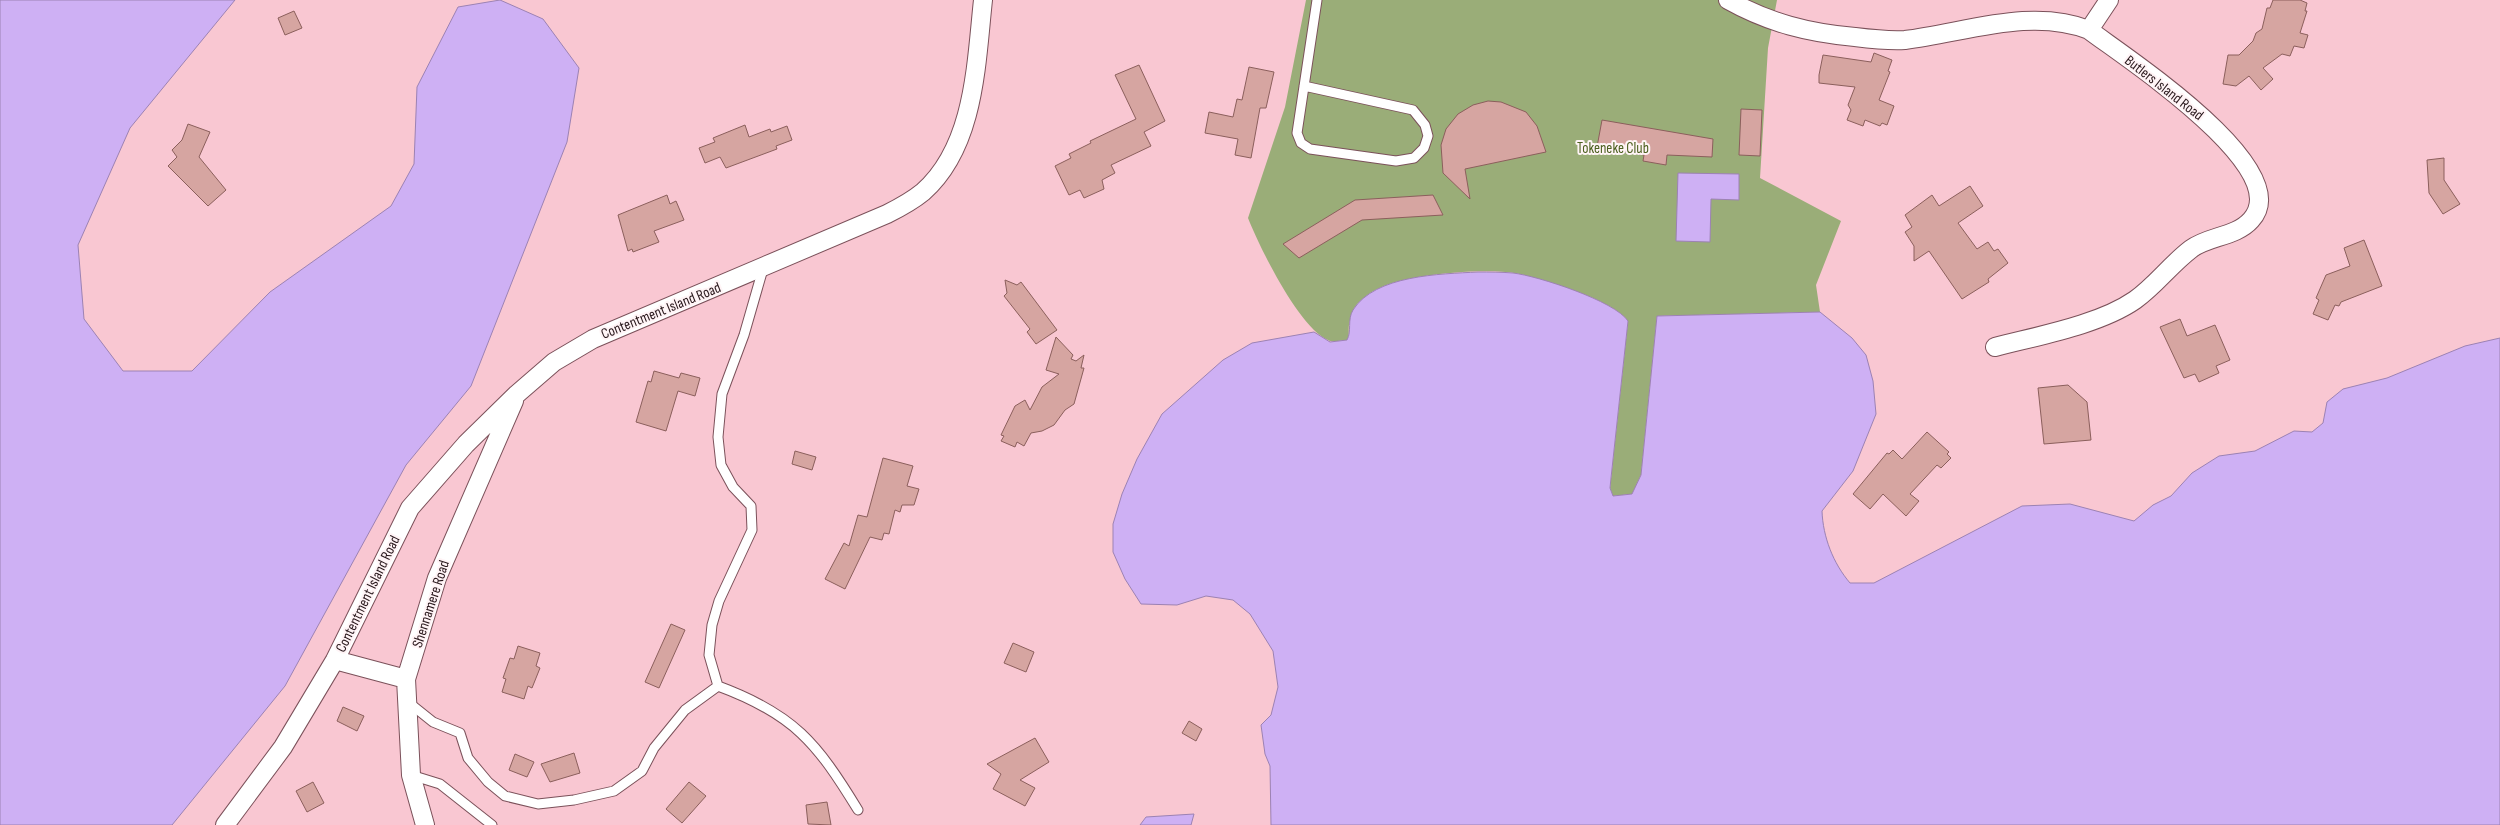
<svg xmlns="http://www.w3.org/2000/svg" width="2500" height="825" viewBox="0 0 2500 825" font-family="'Sofia Sans Condensed',sans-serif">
<rect width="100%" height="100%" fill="#f9c7d2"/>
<path fill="#9aad78" d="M1306,0H1777L1768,48L1760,178L1841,221L1816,285L1820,312L1657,316L1641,475L1632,494L1613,496L1610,488L1628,321C1614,300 1541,278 1514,273C1483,268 1390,274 1367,296C1361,301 1350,318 1349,325C1348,331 1350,334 1347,340C1341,340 1333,343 1328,340C1299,328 1260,248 1248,218L1285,107Z"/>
<path fill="#ceb0f4" stroke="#9c82b3" d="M0,0H235L130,128L78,245L84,319L123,371H192L270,292L391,206L414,164L417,87L458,7L500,0L543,19L579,68L567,142L471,386L406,465L285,686L172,825H0Z
M1678,173L1739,174V200L1711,199L1710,242L1676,241Z
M1478,272C1489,272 1501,272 1513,273C1538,276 1615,301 1628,321L1611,478L1610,488L1613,496L1632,494L1641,475L1657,316L1820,312L1852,338L1866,355L1873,381L1876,414L1853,471L1822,511C1823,537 1833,563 1850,583H1874L2022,506L2070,504L2134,521L2153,505L2171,496L2192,473L2219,456L2255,451L2294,431L2312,432L2323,423L2327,402L2343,389L2387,378L2465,346L2500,338V825H1271L1270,766L1265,754L1261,725L1271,715L1278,687L1273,651L1250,614L1233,600L1206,596L1177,605L1141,604L1125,579L1113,552V524L1122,494L1137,459L1162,414L1223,360L1252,343L1314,332L1330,342L1347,340C1352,331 1347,320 1353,310C1375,275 1440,274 1478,272Z
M1194,814L1191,825H1140L1146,817Z"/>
<path fill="#d6a5a1" stroke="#8b5f5c" d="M2273,0H2300L2307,3L2305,11H2307L2300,33L2308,35L2304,48L2294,46L2290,56L2282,54L2263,68L2273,79L2261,90L2249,76L2236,86L2223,84L2228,55H2239L2253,41L2256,33L2262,29L2267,8H2270Z
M294,11L302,28L285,35L278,18Z
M1874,53L1892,60L1888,71L1890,72L1879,100L1894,106L1887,125L1882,123L1880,126L1865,120L1863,126L1847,120L1851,110L1848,105L1855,87L1819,83V75L1823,55L1871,62Z
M1139,65L1165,121L1144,132L1151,146L1111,165L1115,173L1102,180L1104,189L1084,198L1080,190L1069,195L1055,166L1071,158L1069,154L1091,143L1090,141L1136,119L1115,75Z
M1249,67L1274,72L1266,108H1260L1251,158L1235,155L1238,139L1205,133L1209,112L1233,117L1237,99L1242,100Z
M1488,101L1501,102L1526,112L1537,126L1546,152L1465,169L1470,199L1443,173L1441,145L1446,129L1458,114L1473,105Z
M1741,109L1762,110L1760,156L1739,155Z
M1602,120L1713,139L1712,157L1667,155L1666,165L1643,161L1644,155L1597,147Z
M188,124L210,132L199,157L226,190L208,206L168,166L177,157L172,150L182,140Z
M745,125L749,137L770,129L771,132L787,126L792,140L776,146L777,149L726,168L720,157L705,163L699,148L715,142L713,138Z
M2444,158V180L2460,204L2443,214L2429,193L2427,160Z
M1970,186L1983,206L1958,223L1977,249L1988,242L1994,251L1998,249L2008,263L1988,279L1989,282L1962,299L1929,251L1914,261V246L1905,232L1912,227L1905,215L1932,195L1939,206Z
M667,195L670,204L676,201L684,220L654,231L659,242L633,252L632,249L628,251L618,215Z
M1433,195L1443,215L1362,220L1299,258L1283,244L1355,200Z
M2364,240L2382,286L2341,302L2339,306L2335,305L2328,320L2313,314L2319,300L2316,298L2326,275L2350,266L2344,248Z
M1005,280L1017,285L1021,282L1057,330L1036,344L1027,332L1030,329L1004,296L1007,293Z
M2180,319L2187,336L2215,325L2230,360L2216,366L2219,373L2199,382L2195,374L2184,378L2160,327Z
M1056,337L1073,355L1071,359L1076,361L1084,355L1081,368H1084L1074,404L1065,410L1054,425L1042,431L1031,433L1024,446L1017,442L1015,447L1001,441L1004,436L1001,435L1015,406L1025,400L1030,410L1042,387L1059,374L1046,370Z
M654,371L679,378L681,373L700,378L695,396L678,391L666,431L636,422L648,381L651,382Z
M2068,385L2087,402L2091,440L2044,444L2038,388Z
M1927,432L1949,452L1947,454L1951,458L1941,468L1937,465L1910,494L1919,501L1906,516L1883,494L1870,509L1853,494L1887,453L1889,454L1893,450L1902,459Z
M795,451L816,457L812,470L792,464Z
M883,458L913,466L907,486L919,489L914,505H902L900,512L895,510L889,534L884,533L882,540L870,537L845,589L825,579L844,543L849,546L858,515L867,517Z
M671,624L685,630L659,688L645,682Z
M1013,643L1034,652L1026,672L1004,663Z
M518,646L540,653L536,666L540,668L532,688L528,686L524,699L502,692L506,679L503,678L510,658L514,659Z
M343,707L364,716L357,731L337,721Z
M1189,721L1202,729L1196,741L1182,733Z
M1035,738L1049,762L1020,780L1035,788L1025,806L993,789L1001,774L987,764Z
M574,753L580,773L550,782L541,764Z
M515,754L534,762L527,777L509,770Z
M313,782L324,803L307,812L296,791Z
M689,782L706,796L682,823L666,809Z
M827,802L831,825L808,824L806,805Z"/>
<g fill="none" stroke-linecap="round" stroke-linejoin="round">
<g stroke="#7b515a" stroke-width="11">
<path id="service" d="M1304,86L1413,110L1425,125L1428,136L1424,148L1414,158L1396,161L1310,149L1301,143L1297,133L1317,0
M763,269L744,335L722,394L718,437L721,465L733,487L751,506L752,530L719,601L712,625L709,655L718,686C794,714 817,743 858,810
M408,702L433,722L460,733L468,758L488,782L505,796L538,804L574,800L614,791L642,771L654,748L685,710L718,686
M411,775L440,784L492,825"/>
</g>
<g stroke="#7b515a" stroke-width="20">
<path id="minor" d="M1728,0C1769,23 1809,33 1855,37C1871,39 1888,41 1905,40C1964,33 2031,7 2089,30C2123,56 2298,169 2251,220C2236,237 2208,236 2191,249C2170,265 2156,285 2135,300C2099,325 2037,336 1995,347
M2089,30L2109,0
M335,660L406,679
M225,825L283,747L335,660L410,508L466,444L517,394L554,362L593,339L887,214C899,208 912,201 923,192C975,146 976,64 983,0
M425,825L411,775L406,679L437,578L514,401"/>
</g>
<use href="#service" stroke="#fff" stroke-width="9"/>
<use href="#minor" stroke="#fff" stroke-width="18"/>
</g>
<g text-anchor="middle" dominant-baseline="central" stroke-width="4" stroke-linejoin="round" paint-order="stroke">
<g font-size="15" fill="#28171b" stroke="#fff4f6">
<text transform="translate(2164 88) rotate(38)">Butlers Island Road</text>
<text transform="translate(661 311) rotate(-22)">Contentment Island Road</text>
<text transform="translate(368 594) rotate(-64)">Contentment Island Road</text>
<text transform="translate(431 604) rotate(-72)">Shennamere Road</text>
</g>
<g font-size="15" fill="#4c601f" stroke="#fff4f6">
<text x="1613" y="148">Tokeneke Club</text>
</g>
</g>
</svg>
